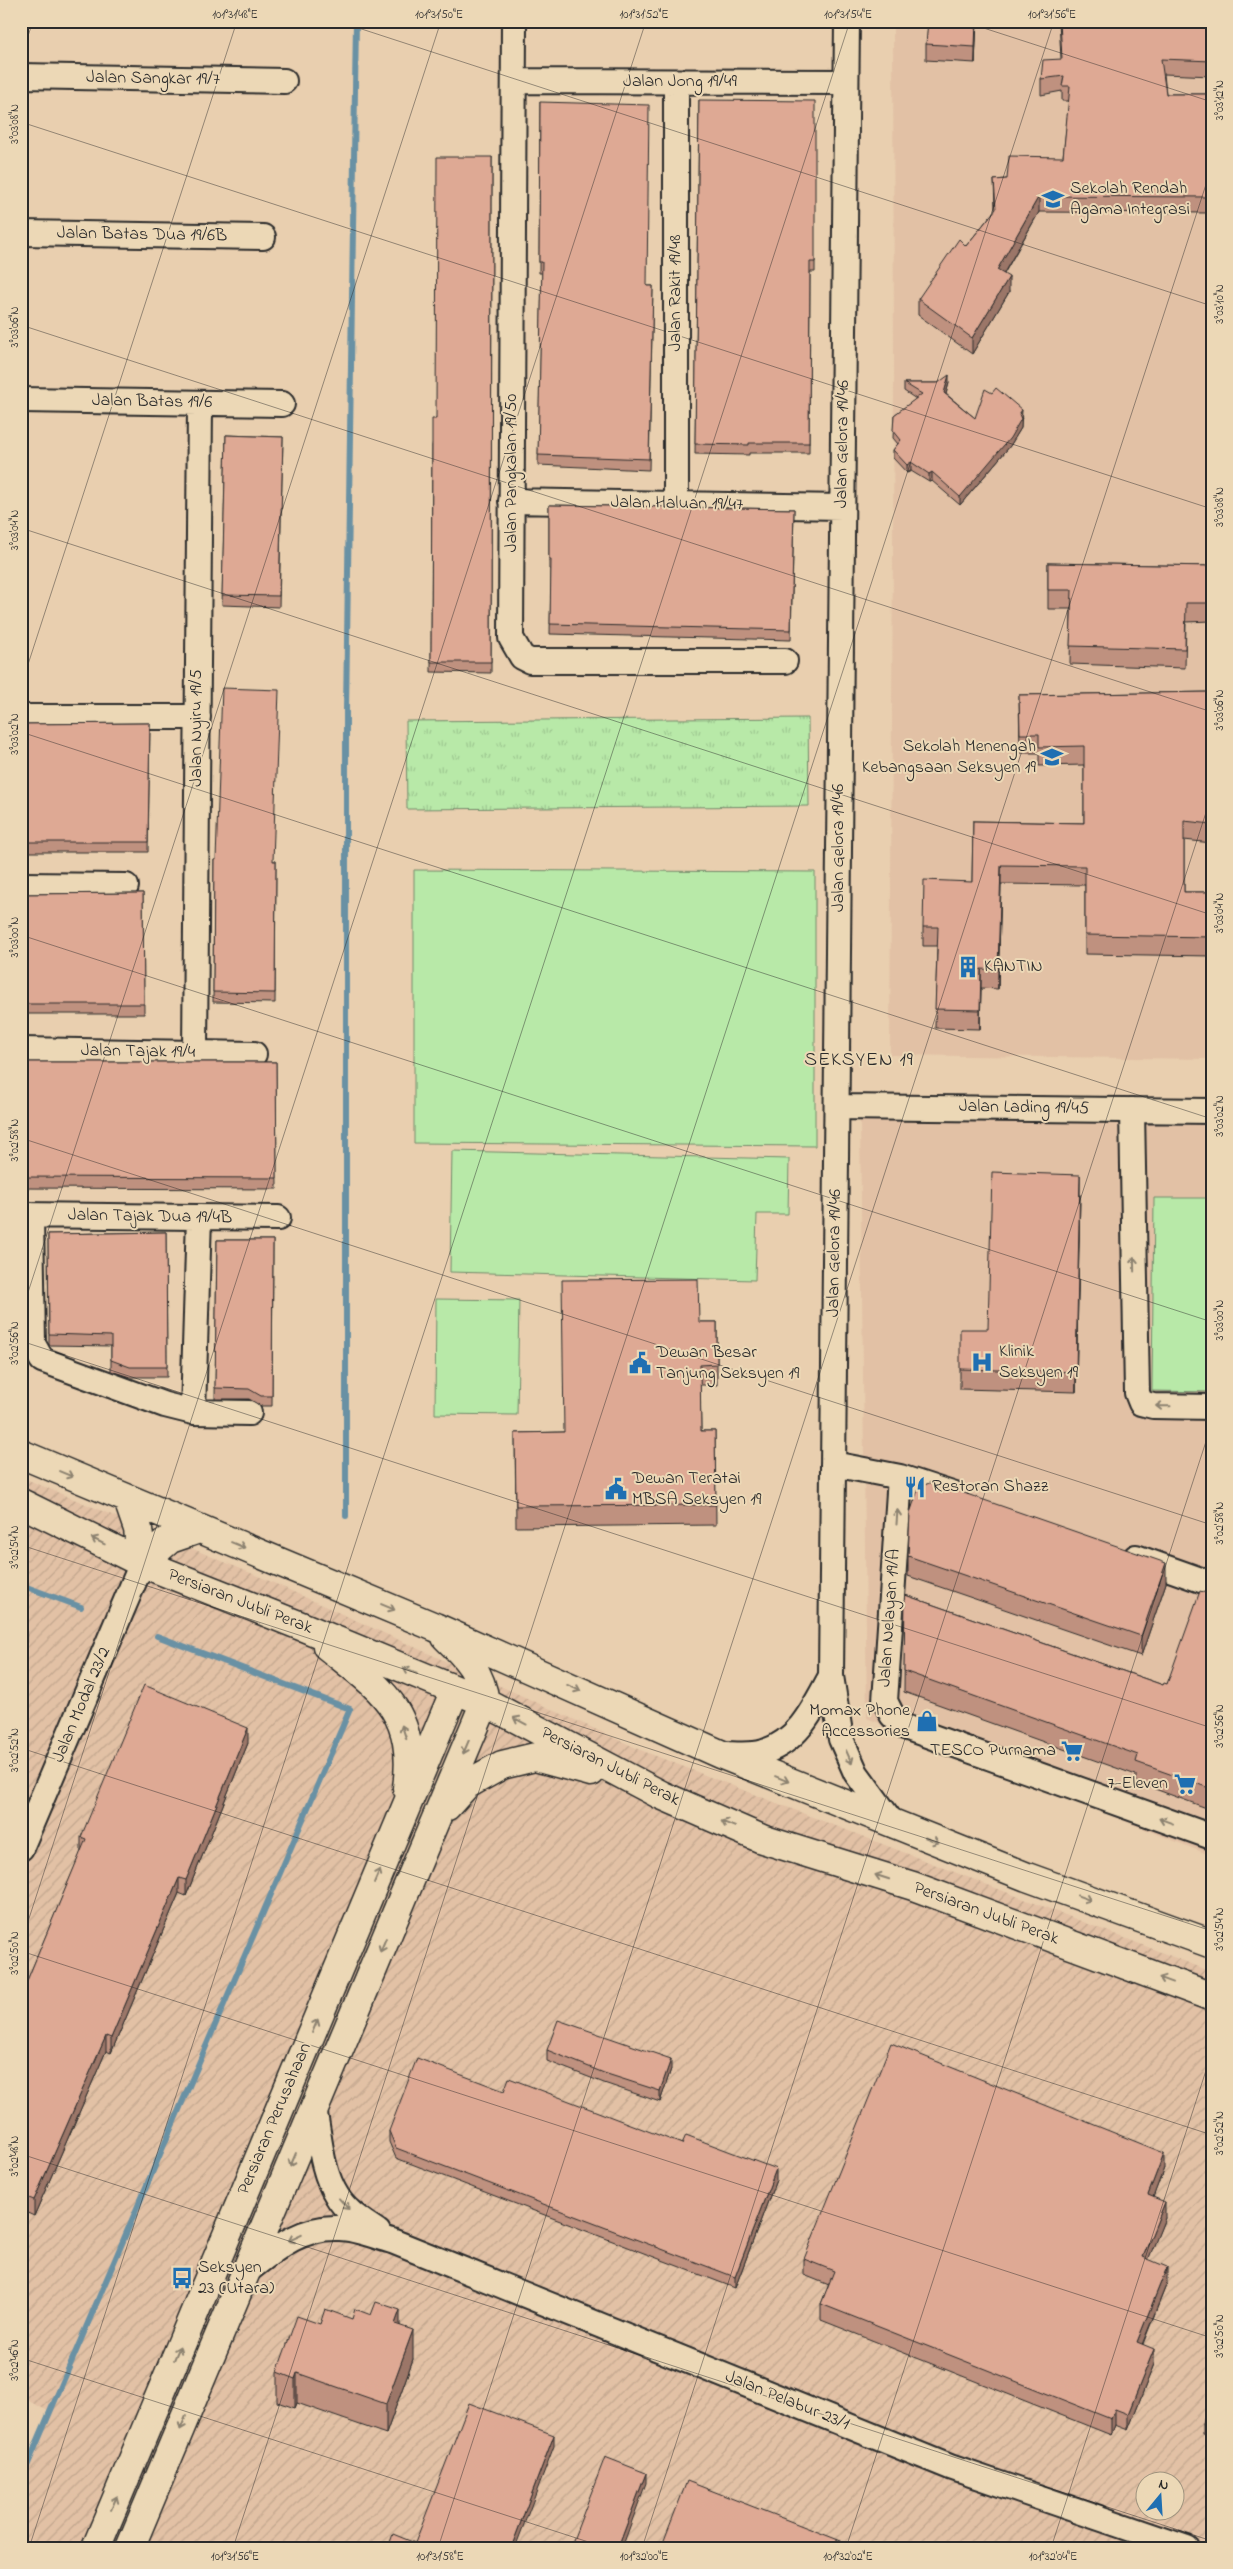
<svg xmlns="http://www.w3.org/2000/svg" width="1233" height="2569" viewBox="0 0 1233 2569" font-family="'Indie Flower',sans-serif">
<defs>
<pattern id="industrial-furrows" width="10" height="10" patternUnits="userSpaceOnUse" patternTransform="scale(1.25)"><rect width="10" height="10" fill="#e2c1a5"/><path d="M-1 1l2-2M0 10L10 0M9 11l2-2" fill="none" stroke="#c2a68e"/></pattern>
<pattern id="grass-tufts" width="24" height="20" patternUnits="userSpaceOnUse" patternTransform="scale(1.25)"><rect width="24" height="20" fill="#b8e9a8"/><path d="M3 7l-1-3M5 7V3M7 7l1-3M15 17l-1-3M17 17v-4M19 17l1-3" fill="none" stroke="#9ec891"/></pattern>
</defs>
<rect width="100%" height="100%" fill="#e9cfaf"/>
<filter id="ink" filterUnits="userSpaceOnUse"><feTurbulence type="fractalNoise" baseFrequency=".02" numOctaves="2"/><feDisplacementMap in="SourceGraphic" scale="10" xChannelSelector="R" yChannelSelector="G"/><feConvolveMatrix kernelMatrix="1 2 1 2 8 2 1 2 1" color-interpolation-filters="sRGB"/></filter>
<g filter="url(#ink)">
<path fill="#e2c1a5" d="M893,21H1212V1059L890,1055L894,377Z
M860,1119L1212,1125V1856L867,1718Z"/>
<path fill="url(#industrial-furrows)" fill-rule="evenodd" d="M21,1477L265,1579L643,1751L1212,1972V2548H21V2480L50,2412L21,2397ZM1146,2482H1176V2512H1146Z"/>
<path fill="url(#grass-tufts)" stroke="#728a6a" d="M808,718L809,806L407,809L406,721Z"/>
<path fill="#b8e9a8" stroke="#728a6a" d="M414,870L815,872V1146L414,1143Z
M452,1151L789,1159L788,1214H757L755,1280L450,1272Z
M1154,1198H1212V1392L1152,1391Z
M436,1299L519,1300L517,1415L435,1414Z"/>
<g fill="none" stroke-linecap="round" stroke-linejoin="round">
<path stroke="#6991a4" stroke-width="6" d="M346,1516V710L356,21
M21,1585L81,1607
M21,2480L350,1709L157,1636"/>
<g stroke="#2b2b2b" stroke-width="28">
<path id="minor" d="M514,21L511,638L522,657L530,661H785
M847,21L831,1676L841,1739L856,1773L894,1825
M21,76L284,81
M514,81L846,82
M676,82V504
M21,233L263,237
M21,400L282,404
M511,501L842,507
M21,717H198
M21,885L126,886
M21,1050L254,1054
M195,1053L200,403
M837,1107L1212,1111
M1132,1110L1137,1393L1141,1403L1153,1406L1212,1407
M21,1215L278,1218
M31,1215L33,1344L42,1360L165,1405L193,1412L249,1413
M193,1412L199,1217
M833,1464L900,1477L955,1495
M900,1477L885,1701L892,1715L902,1726L1212,1837
M1136,1557L1212,1584
M722,1754C735,1754 753,1756 764,1752C800,1740 814,1707 831,1676
M21,1848L142,1563
M314,2109C320,2137 321,2171 337,2196C346,2212 364,2222 378,2232
M246,2272C274,2250 301,2226 339,2228C356,2228 376,2237 392,2241L950,2467L1187,2548"/>
</g>
<g stroke="#2b2b2b" stroke-width="31">
<path id="major" d="M21,1454L435,1627L720,1754L1027,1877L1212,1944
M128,1500L138,1529L142,1563
M21,1503L142,1563L301,1626L485,1702L661,1795L762,1839L913,1886L1212,1997
M142,1563L170,1539L199,1529
M446,1637C467,1657 481,1673 485,1702
M327,1646C382,1690 417,1711 407,1788
M447,1806L466,1785L502,1765L535,1757L591,1772
M96,2548L455,1690
M130,2548L485,1702"/>
</g>
<use href="#minor" stroke="#ecd8b6" stroke-width="24"/>
<use href="#major" stroke="#ecd8b6" stroke-width="28"/>
</g>
<path fill="#bf917f" stroke="#2b2b2b" d="M977,21L975,63L926,60V44Z
M1059,21H1212V76L1164,74L1166,94H1212V213L1039,212L1004,274L1009,292L972,354L918,315V299L966,246L995,210L994,180L1007,179L1063,157L1069,101H1062V91L1041,95V79L1061,59Z
M699,100L815,259V272H810L809,453H749V455L695,454Z
M540,102L647,286H653L649,470L538,465L542,273H539Z
M492,157L491,673L431,672L432,446L436,419Z
M904,383H949L946,394L975,418H1022L1021,420V428L1010,446L960,505L932,481L929,482L911,471L907,473L893,458V450L898,444L893,438L894,415L916,399L904,391Z
M226,435L283,437L279,607L222,605Z
M549,505L794,509L791,640L550,634L551,569H549Z
M1048,563L1212,566V613H1211V621L1186,622L1185,668L1070,664L1071,609H1048Z
M1212,692V843L1184,840V892H1212V956L1085,954V885L1001,884L998,989L981,988L980,1029L935,1028L937,946H923V927L972,882L973,821L1084,823V765L1039,766V753H1020L1019,695Z
M150,723L148,852H21V724Z
M214,860L276,861L275,1003L213,1002Z
M143,893L144,1014H21V894Z
M21,1062H276L277,1189L21,1188Z
M1080,1195L1076,1392L960,1389V1369L988,1329Z
M166,1232L167,1377H130L111,1371V1346L49,1345L48,1234Z
M217,1240H273L272,1406H261L249,1399H215Z
M699,1322H717V1385H700L701,1431H715L716,1525L516,1527L515,1433L564,1432Z
M908,1556L1166,1583L1141,1656L908,1576Z
M905,1595L1163,1685L1167,1684L1212,1595V1810L1136,1782V1775L904,1692Z
M248,1743L186,1896L179,1893L111,2053L106,2051L34,2216L21,2210V1995L81,1852V1837Z
M547,2050L671,2069L660,2102L604,2083L547,2061Z
M504,2091L682,2144L776,2180L735,2288L396,2158L389,2142V2131Z
M1164,2168L1153,2197L1165,2218L1148,2259L1167,2283L1143,2344L1154,2364L1128,2430L1115,2425L1111,2435L821,2320V2304L829,2285L804,2275V2259Z
M352,2319L400,2325L413,2359L386,2434L297,2403L295,2408L277,2402V2372L320,2324Z
M1212,2381V2436L1203,2434V2424Z"/>
<path fill="#9b7668" stroke="#2b2b2b" d="M976,21H977L975,63V47Z
M1039,196V212L997,285V270Z
M1009,277V292L972,354V338Z
M949,375V383L944,401V393Z
M1022,410L1021,428L1010,446L960,505V497Z
M911,462V471L907,473V465Z
M932,472V481L929,482V474Z
M1001,865V884L998,989V970Z
M981,969V988L980,1029V1010Z
M1080,1175V1195L1076,1392V1372Z
M1166,1563V1583L1141,1656V1636Z
M26,1630V1646L21,1658V1642Z
M248,1728V1743L186,1896V1880Z
M179,1878V1893L111,2053V2038Z
M106,2036V2051L34,2216V2200Z
M671,2059V2069L660,2102V2091Z
M1164,2153V2168L1148,2211V2195Z
M776,2169V2180L735,2288V2277Z
M1165,2202V2218L1143,2273V2257Z
M1167,2267V2283L1137,2357V2342Z
M400,2310V2340L395,2324Z
M413,2330V2359L386,2434V2404Z
M1154,2349V2364L1128,2430V2414Z
M297,2373V2403L295,2408V2379Z
M1115,2409V2425L1111,2435V2419Z
M554,2435V2446L515,2548H511Z
M646,2473V2483L622,2548H618Z"/>
<path fill="#dea994" stroke="#2b2b2b" d="M928,21H976L975,47L926,44Z
M1060,21H1212V61L1161,59L1166,94H1212V197L1039,196L997,270L1009,277L972,338L918,299L959,239L966,246L996,209L994,180L1007,179L1009,156L1063,157L1070,86H1062L1064,76L1041,79L1043,60L1062,59Z
M699,100L815,101V262H810L809,443H749V445L695,444Z
M540,102L649,105L647,286H653L649,459L538,455L542,262H539Z
M437,157H492L491,662H431L432,446V419H436Z
M949,375L944,393L975,418L985,389L992,393L996,388L1022,410L1019,414L1021,419L1010,438L960,497L932,472L929,474L911,462L907,465L893,450L901,440L893,430L894,415L922,394L904,383H938Z
M226,435L283,437L279,596L222,595Z
M549,505L794,509L791,630L550,624L551,559H549Z
M1048,563L1212,566V595H1210L1211,603H1186L1185,649L1070,646L1072,590H1048Z
M222,688L279,690L273,861H276L275,993L213,992L214,860H216Z
M1212,692V824L1184,821V892H1212V937L1085,935V866L1001,865L998,970L981,969L980,1010L935,1009L938,927H923L924,880L972,882L973,821L1084,823V746L1039,747V734H1020L1019,695Z
M150,723L148,842H21V724Z
M143,893L144,1004H21V894Z
M21,1062H276L277,1178L21,1177Z
M992,1172L1080,1175L1076,1372L960,1369V1329H988Z
M166,1232L167,1367H130L111,1360V1336L49,1334L48,1234Z
M217,1240H273L272,1396H261L249,1389L215,1388Z
M698,1279L699,1322H717V1364L700,1365L701,1431H715L716,1505L516,1506L515,1433L564,1432L562,1280Z
M932,1482L1166,1563L1141,1636L908,1556L910,1513L919,1487Z
M1200,1591L1212,1595V1789L1136,1762L1138,1755L904,1671L905,1595L1163,1685L1164,1683L1167,1684Z
M21,1628L26,1630L21,1642Z
M144,1685L248,1728L186,1880L179,1878L111,2038L106,2036L34,2200L21,2195V1995L86,1839L81,1837Z
M558,2020L671,2059L660,2091L604,2073L547,2050Z
M891,2043L1164,2153L1148,2195L1165,2202L1143,2257L1167,2267L1137,2342L1154,2349L1128,2414L1115,2409L1111,2419L821,2304L834,2271L804,2259Z
M417,2058L504,2091L509,2078L682,2144L686,2135L776,2169L735,2277L396,2148L389,2131Z
M376,2302L400,2310L395,2324L413,2330L386,2404L297,2373L295,2379L277,2372L297,2316L320,2324L325,2309L352,2319L355,2309L371,2315Z
M1212,2381V2426L1203,2424Z
M469,2403L554,2435L511,2548H388L393,2534L415,2543Z
M605,2457L646,2473L618,2548H570Z
M687,2481L859,2548H661Z"/>
<defs><path id="oneway-shaft" d="M-6 0H5M1.5-3L5.5 0L1.5 3" fill="none" stroke-width="1.6" stroke-linecap="round" stroke-linejoin="round" transform="scale(1.25)"/></defs>
<g stroke="#8c8270">
<use href="#oneway-shaft" transform="translate(1134 1264) rotate(-91)"/>
<use href="#oneway-shaft" transform="translate(1163 1406) rotate(-179)"/>
<use href="#oneway-shaft" transform="translate(66 1474) rotate(23)"/>
<use href="#oneway-shaft" transform="translate(897 1517) rotate(-86)"/>
<use href="#oneway-shaft" transform="translate(98 1541) rotate(-154)"/>
<use href="#oneway-shaft" transform="translate(238 1545) rotate(22)"/>
<use href="#oneway-shaft" transform="translate(388 1607) rotate(23)"/>
<use href="#oneway-shaft" transform="translate(410 1671) rotate(-157)"/>
<use href="#oneway-shaft" transform="translate(574 1688) rotate(24)"/>
<use href="#oneway-shaft" transform="translate(520 1721) rotate(-152)"/>
<use href="#oneway-shaft" transform="translate(404 1732) rotate(-108)"/>
<use href="#oneway-shaft" transform="translate(466 1747) rotate(113)"/>
<use href="#oneway-shaft" transform="translate(849 1757) rotate(66)"/>
<use href="#oneway-shaft" transform="translate(782 1779) rotate(22)"/>
<use href="#oneway-shaft" transform="translate(1166 1821) rotate(-160)"/>
<use href="#oneway-shaft" transform="translate(728 1824) rotate(-157)"/>
<use href="#oneway-shaft" transform="translate(932 1840) rotate(21)"/>
<use href="#oneway-shaft" transform="translate(377 1876) rotate(-67)"/>
<use href="#oneway-shaft" transform="translate(882 1877) rotate(-162)"/>
<use href="#oneway-shaft" transform="translate(1084 1898) rotate(20)"/>
<use href="#oneway-shaft" transform="translate(383 1945) rotate(113)"/>
<use href="#oneway-shaft" transform="translate(1166 1980) rotate(-160)"/>
<use href="#oneway-shaft" transform="translate(315 2026) rotate(-67)"/>
<use href="#oneway-shaft" transform="translate(293 2160) rotate(113)"/>
<use href="#oneway-shaft" transform="translate(344 2204) rotate(48)"/>
<use href="#oneway-shaft" transform="translate(295 2238) rotate(155)"/>
<use href="#oneway-shaft" transform="translate(177 2353) rotate(-67)"/>
<use href="#oneway-shaft" transform="translate(183 2423) rotate(113)"/>
<use href="#oneway-shaft" transform="translate(114 2503) rotate(-67)"/>
</g>
</g>
<path fill="none" stroke="#2b2b2b" stroke-width="1" stroke-opacity="0.45" d="M337,21L1212,306M962,21L1212,102M21,57L33,21M21,122L1212,509M21,325L1212,712M21,528L1212,915M21,686L237,21M21,732L1212,1119M21,935L1212,1322M21,1138L1212,1525M21,1314L441,21M21,1341L1212,1728M21,1545L1212,1931M21,1748L1212,2135M21,1943L646,21M21,1951L1212,2338M21,2154L1212,2541M21,2358L607,2548M29,2548L850,21M233,2548L1054,21M438,2548L1212,166M642,2548L1212,794M846,2548L1212,1423M1051,2548L1212,2052"/>
<defs>
<g id="school-bare" transform="scale(1.725)"><path d="M0-5L7-2L0 1L-7-2ZM-4 1L0 2.5L4 1V4Q0 6-4 4Z" fill="#1f6fb2" stroke="#ecd8b6" stroke-width="2.5" paint-order="stroke"/></g>
<g id="building-bare" transform="scale(1.725)"><path d="M-4-6H4V6H1V3H-1V6H-4ZM-2.5-4.3h1.7v1.8h-1.7ZM.8-4.3h1.7v1.8H.8ZM-2.5-1h1.7V.8h-1.7ZM.8-1h1.7V.8H.8Z" fill="#1f6fb2" stroke="#ecd8b6" stroke-width="2.5" paint-order="stroke"/></g>
<g id="hospital-bare" transform="scale(1.725)"><path d="M-5-5h3v3.5h4V-5h3V5h-3V1.5h-4V5h-3Z" fill="#1f6fb2" stroke="#ecd8b6" stroke-width="2.5" paint-order="stroke"/></g>
<g id="civic-bare" transform="scale(1.725)"><path d="M-.6-6.5H3V-4.5H.6V-3L4-1V1h2V6H-6V1h2V-1L-.6-3ZM-1.2 2.5V6h2.4V2.5Z" fill="#1f6fb2" stroke="#ecd8b6" stroke-width="2.5" paint-order="stroke"/></g>
<g id="restaurant-bare" transform="scale(1.725)"><path d="M-5-6h1v4h1v-4h1v4h1v-4h1v5L-1.5 .5V6h-2V.5L-5-1ZM5-6V6H3V1.5H1.5Q1.5-4 5-6Z" fill="#1f6fb2" stroke="#ecd8b6" stroke-width="2.5" paint-order="stroke"/></g>
<g id="shop-bare" transform="scale(1.725)"><path d="M-5-2.5h2.3a2.7 3.5 0 0 1 5.4 0H5L5.5 6h-11ZM-1.5-2.5h3a1.5 2.3 0 0 0-3 0Z" fill="#1f6fb2" stroke="#ecd8b6" stroke-width="2.5" paint-order="stroke"/></g>
<g id="supermarket-bare" transform="scale(1.725)"><path d="M-6-5.5h2.5l.6 2H6L4.5 2H-2.5L-4.4-4H-6ZM-1.5 3.2a1.3 1.3 0 1 0 .1 0ZM3 3.2a1.3 1.3 0 1 0 .1 0Z" fill="#1f6fb2" stroke="#ecd8b6" stroke-width="2.5" paint-order="stroke"/></g>
<g id="bus-bare" transform="scale(1.725)"><path d="M-5-6H5V4H4V6H2V4H-2V6H-4V4H-5ZM-3.5-4V0h7V-4ZM-3.5 1.2v1.5H-2V1.2ZM2 1.2v1.5H3.5V1.2Z" fill="#1f6fb2" stroke="#ecd8b6" stroke-width="2.5" paint-order="stroke"/></g>
</defs>
<g fill-rule="evenodd">
<use href="#school-bare" x="1053" y="199"/>
<use href="#school-bare" x="1052" y="757"/>
<use href="#building-bare" x="968" y="967"/>
<use href="#hospital-bare" x="982" y="1362"/>
<use href="#civic-bare" x="640" y="1363"/>
<use href="#restaurant-bare" x="915" y="1487"/>
<use href="#civic-bare" x="616" y="1489"/>
<use href="#shop-bare" x="927" y="1721"/>
<use href="#supermarket-bare" x="1072" y="1751"/>
<use href="#supermarket-bare" x="1185" y="1784"/>
<use href="#bus-bare" x="182" y="2278"/>
</g>
<g text-anchor="middle" dominant-baseline="central" stroke-width="4" stroke-linejoin="round" paint-order="stroke">
<g font-size="18" fill="#2b2b2b" stroke="#ecd8b6">
<text transform="translate(153 79) rotate(1)">Jalan Sangkar 19/7</text>
<text x="680" y="82">Jalan Jong 19/49</text>
<text transform="translate(142 235) rotate(1)">Jalan Batas Dua 19/6B</text>
<text transform="translate(676 293) rotate(-90)">Jalan Rakit 19/48</text>
<text transform="translate(152 402) rotate(1)">Jalan Batas 19/6</text>
<text transform="translate(843 444) rotate(-89)">Jalan Gelora 19/46</text>
<text transform="translate(512 473) rotate(-90)">Jalan Pangkalan 19/50</text>
<text transform="translate(677 504) rotate(1)">Jalan Haluan 19/47</text>
<text transform="translate(197 728) rotate(-90)">Jalan Nyiru 19/5</text>
<text transform="translate(839 848) rotate(-90)">Jalan Gelora 19/46</text>
<text transform="translate(138 1052) rotate(1)">Jalan Tajak 19/4</text>
<text transform="translate(1024 1108) rotate(1)">Jalan Lading 19/45</text>
<text transform="translate(150 1217) rotate(1)">Jalan Tajak Dua 19/4B</text>
<text transform="translate(835 1253) rotate(-89)">Jalan Gelora 19/46</text>
<text transform="translate(240 1602) rotate(21)">Persiaran Jubli Perak</text>
<text transform="translate(890 1618) rotate(-86)">Jalan Nelayan 19/A</text>
<text transform="translate(82 1705) rotate(-67)">Jalan Modal 23/2</text>
<text transform="translate(610 1767) rotate(27)">Persiaran Jubli Perak</text>
<text transform="translate(986 1914) rotate(20)">Persiaran Jubli Perak</text>
<text transform="translate(275 2119) rotate(-67)">Persiaran Perusahaan</text>
<text transform="translate(787 2401) rotate(22)">Jalan Pelabur 23/1</text>
</g>
<g font-size="18" fill="#2b2b2b" stroke="#ecd8b6" text-anchor="start">
<text x="1070" y="189">Sekolah Rendah<tspan x="1070" dy="21">Agama Integrasi</tspan></text>
<text x="1036" y="747" text-anchor="end">Sekolah Menengah<tspan x="1036" dy="21">Kebangsaan Seksyen 19</tspan></text>
<text x="984" y="967">KANTIN</text>
<text x="999" y="1352">Klinik<tspan x="999" dy="21">Seksyen 19</tspan></text>
<text x="656" y="1353">Dewan Besar<tspan x="656" dy="21">Tanjung Seksyen 19</tspan></text>
<text x="632" y="1479">Dewan Teratai<tspan x="632" dy="21">MBSA Seksyen 19</tspan></text>
<text x="932" y="1487">Restoran Shazz</text>
<text x="910" y="1711" text-anchor="end">Momax Phone<tspan x="910" dy="21">Accessories</tspan></text>
<text x="1056" y="1751" text-anchor="end">TESCO Purnama</text>
<text x="1168" y="1784" text-anchor="end">7-Eleven</text>
<text x="198" y="2268">Seksyen<tspan x="198" dy="21">23 (Utara)</tspan></text>
</g>
<g font-size="20" letter-spacing="1" fill="#2b2b2b" stroke="#ecd8b6">
<text x="859" y="1060">SEKSYEN 19</text>
</g>
</g>
<rect width="1233" height="2569" fill="none" stroke="#ecd8b6" stroke-width="55"/>
<g transform="translate(1160 2496) rotate(18)"><circle r="24" fill="#ecd8b6" stroke="#9f937e"/>
<path d="M0-4L9 19L0 12L-9 19Z" fill="#1f6fb2"/>
<text y="-8" font-size="14" font-weight="bold" text-anchor="middle" fill="#2b2b2b">N</text>
</g>
<rect x="28" y="28" width="1178" height="2514" fill="none" stroke="#2b2b2b" stroke-width="2"/>
<g font-size="12" text-anchor="middle" fill="#2b2b2b">
<text x="235" y="18">101°31'48"E</text>
<text x="439" y="18">101°31'50"E</text>
<text x="644" y="18">101°31'52"E</text>
<text x="848" y="18">101°31'54"E</text>
<text x="1052" y="18">101°31'56"E</text>
<text transform="translate(1219 100) rotate(-90)" y="4">3°03'12"N</text>
<text transform="translate(14 124) rotate(-90)" y="4">3°03'08"N</text>
<text transform="translate(1219 304) rotate(-90)" y="4">3°03'10"N</text>
<text transform="translate(14 327) rotate(-90)" y="4">3°03'06"N</text>
<text transform="translate(1219 507) rotate(-90)" y="4">3°03'08"N</text>
<text transform="translate(14 530) rotate(-90)" y="4">3°03'04"N</text>
<text transform="translate(1219 710) rotate(-90)" y="4">3°03'06"N</text>
<text transform="translate(14 734) rotate(-90)" y="4">3°03'02"N</text>
<text transform="translate(1219 913) rotate(-90)" y="4">3°03'04"N</text>
<text transform="translate(14 937) rotate(-90)" y="4">3°03'00"N</text>
<text transform="translate(1219 1116) rotate(-90)" y="4">3°03'02"N</text>
<text transform="translate(14 1140) rotate(-90)" y="4">3°02'58"N</text>
<text transform="translate(1219 1320) rotate(-90)" y="4">3°03'00"N</text>
<text transform="translate(14 1343) rotate(-90)" y="4">3°02'56"N</text>
<text transform="translate(1219 1523) rotate(-90)" y="4">3°02'58"N</text>
<text transform="translate(14 1547) rotate(-90)" y="4">3°02'54"N</text>
<text transform="translate(1219 1726) rotate(-90)" y="4">3°02'56"N</text>
<text transform="translate(14 1750) rotate(-90)" y="4">3°02'52"N</text>
<text transform="translate(1219 1929) rotate(-90)" y="4">3°02'54"N</text>
<text transform="translate(14 1953) rotate(-90)" y="4">3°02'50"N</text>
<text transform="translate(1219 2133) rotate(-90)" y="4">3°02'52"N</text>
<text transform="translate(14 2156) rotate(-90)" y="4">3°02'48"N</text>
<text transform="translate(1219 2336) rotate(-90)" y="4">3°02'50"N</text>
<text transform="translate(14 2360) rotate(-90)" y="4">3°02'46"N</text>
<text x="235" y="2560">101°31'56"E</text>
<text x="440" y="2560">101°31'58"E</text>
<text x="644" y="2560">101°32'00"E</text>
<text x="848" y="2560">101°32'02"E</text>
<text x="1053" y="2560">101°32'04"E</text>
</g>
</svg>
